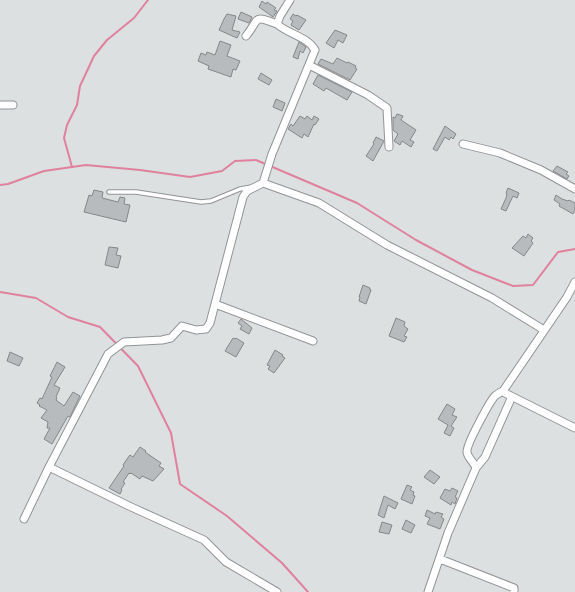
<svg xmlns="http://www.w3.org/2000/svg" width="575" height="592" viewBox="0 0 575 592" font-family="'PT Sans Narrow',sans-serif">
<rect width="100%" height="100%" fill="#dce0e1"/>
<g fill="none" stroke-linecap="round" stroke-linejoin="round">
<path stroke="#e0819d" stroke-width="2" d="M72,167L64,138L67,125L77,105L80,86L94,56L107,40L134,18L148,0
M0,185L8,184L44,171L86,165L140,170L190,177L222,171L235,161L256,160L357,203L416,240L472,270L513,286L533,285L558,252L575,249
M0,292L36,298L68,317L100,327L138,366L171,433L180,484L227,516L282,563L308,592"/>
</g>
<path fill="#b8bbbd" stroke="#858889" d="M262,1L266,4L267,2L276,8L274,10L277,11L273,17L259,7Z
M241,12L252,17L249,23L238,19Z
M227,14L236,16L232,30L240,32L237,38L219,30L224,19Z
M293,14L296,16L297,15L306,20L299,30L291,25L293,21L290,19Z
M335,30L347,35L343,43L338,40L334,48L326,43Z
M220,41L231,45L227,56L240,61L236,70L233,69L231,77L208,69L209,66L198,61L201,53L206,55L207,52L215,55Z
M299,42L306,47L303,53L300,51L298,59L293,57Z
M337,58L347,63L348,62L356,66L355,68L357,69L350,80L318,64L321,59L333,64Z
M261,73L272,80L269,85L258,79Z
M318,75L352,92L347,100L326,88L324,91L313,84Z
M276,99L285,103L282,111L273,107Z
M397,114L403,116L401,120L416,130L410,140L414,142L411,147L402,141L400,145L394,141L398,134L393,130V117L395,118Z
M300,116L305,119L307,116L312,120L314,116L319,119L315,125L314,124L308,137L304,134L302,138L288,129L291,124L293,126Z
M445,126L456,134L453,139L451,137L449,140L445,137L437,151L433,149Z
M376,137L384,141L373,161L366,156L374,144L373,143Z
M557,166L568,172L566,174L569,176L567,179L553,171Z
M508,188L519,193L517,198L513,196L506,211L501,209L506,198L507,194L506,193Z
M94,190L103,192L102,198L118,202L120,197L125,198L124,204L130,205L126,222L84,212L89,195L92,196Z
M556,195L562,199L568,201L569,200L575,203V210L573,214L559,206L560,204L554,200Z
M528,234L533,238L531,241L533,243L524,256L512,248L523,236L526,238Z
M109,247L118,248L116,255L121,256L118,268L105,265Z
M363,285L370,288V290H371L366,304L359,301L360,297H359Z
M396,318L405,322L404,326L408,329L404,336L407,337L404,342L389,336Z
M241,319L252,328L249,334L240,329L242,326L238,323Z
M233,338L235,339L236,338L244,343L236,357L225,351Z
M275,350L283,355L282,356L285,358L274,373L268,369L270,366L267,365Z
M10,352L23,358L19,366L7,361Z
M57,362L65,367L54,385L60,388L56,397L57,398L56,400L64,406L73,392L80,396L70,417L68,416L52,444L44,439L50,428H47L48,422L41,418L47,410L39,406L40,405L37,403L40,398L42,399L52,377L50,376Z
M447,404L455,409L452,415L457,417L451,426L454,428L450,436L444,433L448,425L438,419Z
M140,447L146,451L145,452L161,463L159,466L164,469L153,481L142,476L140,479L131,473L130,474L129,473L123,482L125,483L121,489L122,490L120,494L109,488L124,466L123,465L127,459L130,455L133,457Z
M430,470L440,477L434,484L424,477Z
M407,485L412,487L410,490L414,492L413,495L415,496L412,504L401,499Z
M452,488L458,491L455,497L457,498L455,504L452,502L451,505L440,498L445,489L450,491Z
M384,496L398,503L395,509L388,505L384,518L378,515Z
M427,510L435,514L436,512L443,514L441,517L444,519L440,529L427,524L430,518L425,516Z
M406,520L415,525L411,533L402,529Z
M382,522L392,525L389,534L379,532Z"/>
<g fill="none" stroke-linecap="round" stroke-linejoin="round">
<g stroke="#919496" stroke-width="5.5">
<path id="lane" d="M109,192H136L201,202L211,201L240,189L252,187"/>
</g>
<g stroke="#919496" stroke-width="9">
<path id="street" d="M246,36C260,19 252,14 277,24
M309,65L368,95L387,108L389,147
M0,105H13
M463,144L500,153L541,170L575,189
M263,183L319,203L387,245L492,298L544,330
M575,282L567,297L503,391L505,393L575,428
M215,304L313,341
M476,468L485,457L510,401L511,396
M24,519L49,467
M440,559L514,588V592
M277,592L226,562L204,540L129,506L49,467L108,354L124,342L162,340L171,338L182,326L196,330L206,329L210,323L243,197L247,191L263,183L272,154L315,50C308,37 288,34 277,24L280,16L290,0
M428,592L448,533L476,468C474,462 467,457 467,452C466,445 490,401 495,396C497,394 501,392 503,391"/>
</g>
<use href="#lane" stroke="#fff" stroke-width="3.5"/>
<use href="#street" stroke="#fff" stroke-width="7"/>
</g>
</svg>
